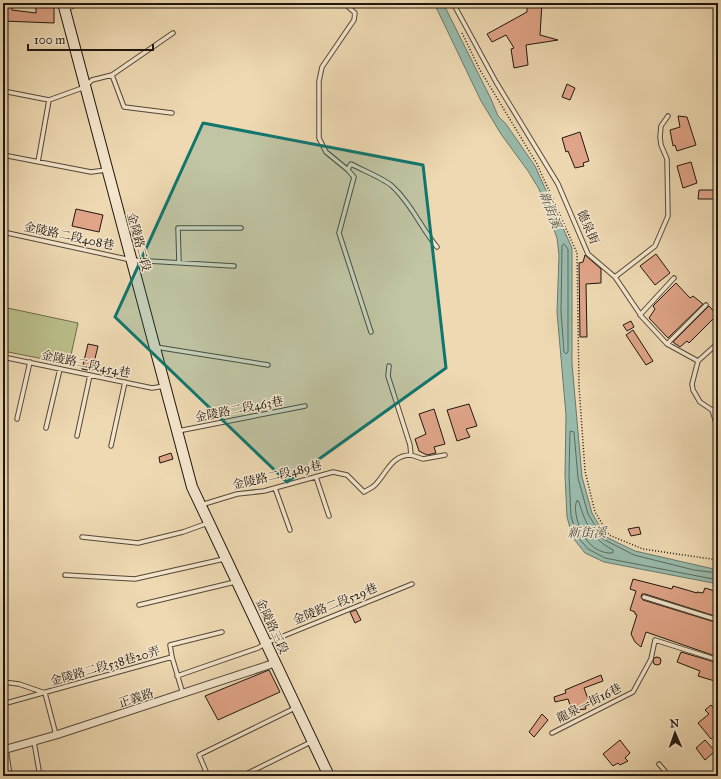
<svg xmlns="http://www.w3.org/2000/svg" width="721" height="779" viewBox="0 0 721 779" font-family="'IM FELL Great Primer','Noto Serif TC',serif">
<rect width="100%" height="100%" fill="#eed9b2"/>
<filter id="stains"><feTurbulence type="fractalNoise" baseFrequency=".005" numOctaves="4"/><feColorMatrix values="0 0 0 0 .2 0 0 0 0 .09 0 0 0 0 .02 0 0 0 .5 -.17"/></filter>
<radialGradient id="worn" r=".72"><stop offset=".6" stop-color="#630" stop-opacity="0"/><stop offset="1" stop-color="#630" stop-opacity=".3"/></radialGradient>
<path fill="#babf8b" stroke="#6c6a4d" d="M3,307L78,323L69,364L3,351Z"/>
<path fill="#99baab" stroke="#68786d" d="M434,3H443L491,99L498,116L506,124L535,166L572,248V364L582,477L592,513L606,537L635,551L718,570V584L604,562L585,553L573,538L567,517L565,475L566,415L557,312L559,255L557,238L539,189L528,171L501,134L481,101Z"/>
<g fill="none" stroke-linecap="round" stroke-linejoin="round">
<path stroke="#5c685d" stroke-width="1" d="M564,244L568,249V352L566,354L564,352L561,312L562,246Z
M577,501L579,502C585,523 593,540 613,550V553C592,554 582,536 577,519C576,514 574,505 577,501Z
M718,573L694,570L634,555L603,539L588,514L578,478L574,432L570,431L569,475L571,516L577,536L588,549L605,558L718,580"/>
</g>
<path fill="#e0a488" stroke="#1f160f" d="M3,3H12V10L36,13V3H54V23L3,21Z
M527,3H542L540,35L558,40L526,45L528,65L514,68L511,49L514,48L506,35L492,42L487,34L527,12Z
M567,84L575,88L570,100L562,97Z
M678,116L687,117L696,145L677,151L675,145L673,146L670,130L680,127Z
M580,132L589,161L583,163L584,166L575,168L568,151L566,152L562,138Z
M691,162L697,183L683,188L677,166Z
M699,190H715V199H698Z
M76,209L103,215L99,232L72,226Z
M656,254L670,273L655,285L640,266Z
M585,255L601,269V283L586,284L587,337H580L579,263L583,262Z
M676,283L690,298L693,296L703,304L668,338L649,318L655,309L653,306Z
M709,306L717,315L689,343L687,341L680,347L673,342Z
M631,321L634,327L627,331L623,325Z
M633,330L653,361L646,365L626,335Z
M88,344L98,346L92,371L82,369Z
M469,404L477,426L466,429L470,437L457,441L447,410Z
M434,409L445,444L434,447L436,453L427,455L419,451L415,439L426,434L419,414Z
M171,453L173,459L160,463L159,457Z
M639,527L641,534L631,536L628,529Z
M633,579L672,589L673,586L697,593V592L703,593L705,588L718,592V617L645,594H642L641,597L643,600L718,623V657L646,632L641,647L635,642L631,634L637,615L635,614V612L630,610L636,591L630,589Z
M356,610L361,620L355,623L350,612Z
M681,652L718,663V682L698,676L700,671L677,662Z
M653 661a4 4 0 1 1 8 0a4 4 0 1 1-8 0Z
M269,670L280,692L218,720L205,696Z
M601,675L603,681L584,688L590,704L585,706L586,709L572,711L568,699L555,702L554,697L566,693L565,690Z
M711,705L718,713V734L711,739L698,723L709,714L705,710Z
M542,714L548,720L534,737L529,732Z
M620,740L630,753L625,758L628,761L620,765L618,763L613,766L603,754Z
M705,740L715,751L705,760L696,748Z"/>
<g fill="none" stroke-linecap="round" stroke-linejoin="round">
<g stroke="#534738" stroke-width="5.5">
<path id="service" d="M344,3L355,13L354,20L322,67L319,81V138L326,152L348,170L354,177L339,233L371,332
M453,3L496,82L558,184L588,254L615,277L642,317L667,344L698,361
M65,9L81,3
M112,75L173,33
M3,91L49,100L85,87L92,80L112,75L124,107L172,113
M3,155L91,172L106,170
M38,162L49,100
M348,169L351,164C362,170 383,178 392,186C411,203 421,228 437,247
M3,232L131,260L234,266
M179,262L178,228H241
M615,277L655,246L668,216L667,159L661,145L660,137L661,126L668,116
M640,315L674,278
M667,344L706,305
M156,347L268,365
M3,357L152,388L165,386
M698,361L692,384L693,390L700,402L712,410L718,429
M698,361L718,343
M17,419L30,362
M46,428L60,369
M178,431L305,406
M77,436L90,375
M111,446L125,382
M411,455L423,459L445,455
M316,477L329,516
M275,488L290,530
M201,505L237,494L264,491L333,472L347,475L364,492C367,490 372,488 375,485C387,473 391,455 411,455L410,445L388,376L389,366
M82,537L138,543L183,532L208,523
M65,575L135,579L224,559
M644,597L718,620
M139,605L235,582
M172,657L183,694
M177,676L258,648L266,643L412,584
M3,682L19,684L45,693L56,735
M3,704L172,657L170,645L222,632
M552,733L633,692L651,659L655,640L718,660
M34,742L40,776
M6,749L10,776
M659,764L669,776
M208,776L199,755L295,708
M242,776L311,742"/>
</g>
<g stroke="#534738" stroke-width="9">
<path id="minor" d="M3,750L56,735L275,663"/>
</g>
<g stroke="#1f160f" stroke-width="12">
<path id="secondary" d="M63,3L192,487L329,776"/>
</g>
<path stroke="#1f160f" stroke-width="1.5" stroke-dasharray="1 2" stroke-linecap="butt" d="M462,33L480,70L537,164L577,253L579,386L585,471L595,512L609,535L643,549L718,560"/>
<use href="#service" stroke="#f4e6cd" stroke-width="3.5"/>
<use href="#minor" stroke="#f4e6cd" stroke-width="7"/>
<use href="#secondary" stroke="#f4e6cd" stroke-width="10"/>
</g>
<path fill="#0f766e" fill-opacity="0.2" stroke="#0f766e" stroke-width="3" stroke-linejoin="round" d="M203,123L423,165L446,368L287,482L115,317Z"/>
<g text-anchor="middle" dominant-baseline="central" stroke-width="3" stroke-linejoin="round" paint-order="stroke">
<g font-size="12" fill="#1f160f" stroke="#f4e6cd">
<text transform="translate(588 227) rotate(67)">德泉街</text>
<text transform="translate(69 236) rotate(12)">金陵路二段408巷</text>
<text transform="translate(139 242) rotate(75)">金陵路二段</text>
<text transform="translate(86 364) rotate(12)">金陵路二段454巷</text>
<text transform="translate(239 409) rotate(-11)">金陵路二段463巷</text>
<text transform="translate(277 475) rotate(-13)">金陵路二段489巷</text>
<text transform="translate(335 604) rotate(-22)">金陵路二段529巷</text>
<text transform="translate(272 626) rotate(65)">金陵路三段</text>
<text transform="translate(105 666) rotate(-16)">金陵路二段538巷20弄</text>
<text transform="translate(136 698) rotate(-18)">正義路</text>
<text transform="translate(589 703) rotate(-27)">龍泉一街16巷</text>
</g>
<g font-size="13" font-style="italic" fill="#4a4f46" stroke="#f4e6cd">
<text transform="translate(550 210) rotate(69)">新街溪</text>
<text x="587" y="533">新街溪</text>
</g>
</g>
<rect width="721" height="779" fill="none" stroke="#eed9b2" stroke-width="16"/>
<rect x="4" y="4" width="713" height="771" fill="none" stroke="#1f160f" stroke-width="2"/>
<rect x="8" y="8" width="705" height="763" fill="none" stroke="#1f160f"/>
<g transform="translate(675 733) rotate(358)" stroke="#f4e6cd" stroke-width="3" paint-order="stroke">
<path d="M0-3L7 15L0 10L-7 15Z" fill="#1f160f"/>
<text y="-6" font-size="11" font-weight="bold" text-anchor="middle" fill="#1f160f">N</text>
</g>
<path d="M28 44v6h125v-6" fill="none" stroke="#1f160f" stroke-width="2"/>
<text x="34" y="44" font-size="12" fill="#1f160f" stroke="#f4e6cd" stroke-width="3" paint-order="stroke">100 m</text>
<rect width="100%" height="100%" filter="url(#stains)"/>
<rect width="100%" height="100%" fill="url(#worn)"/>
</svg>
